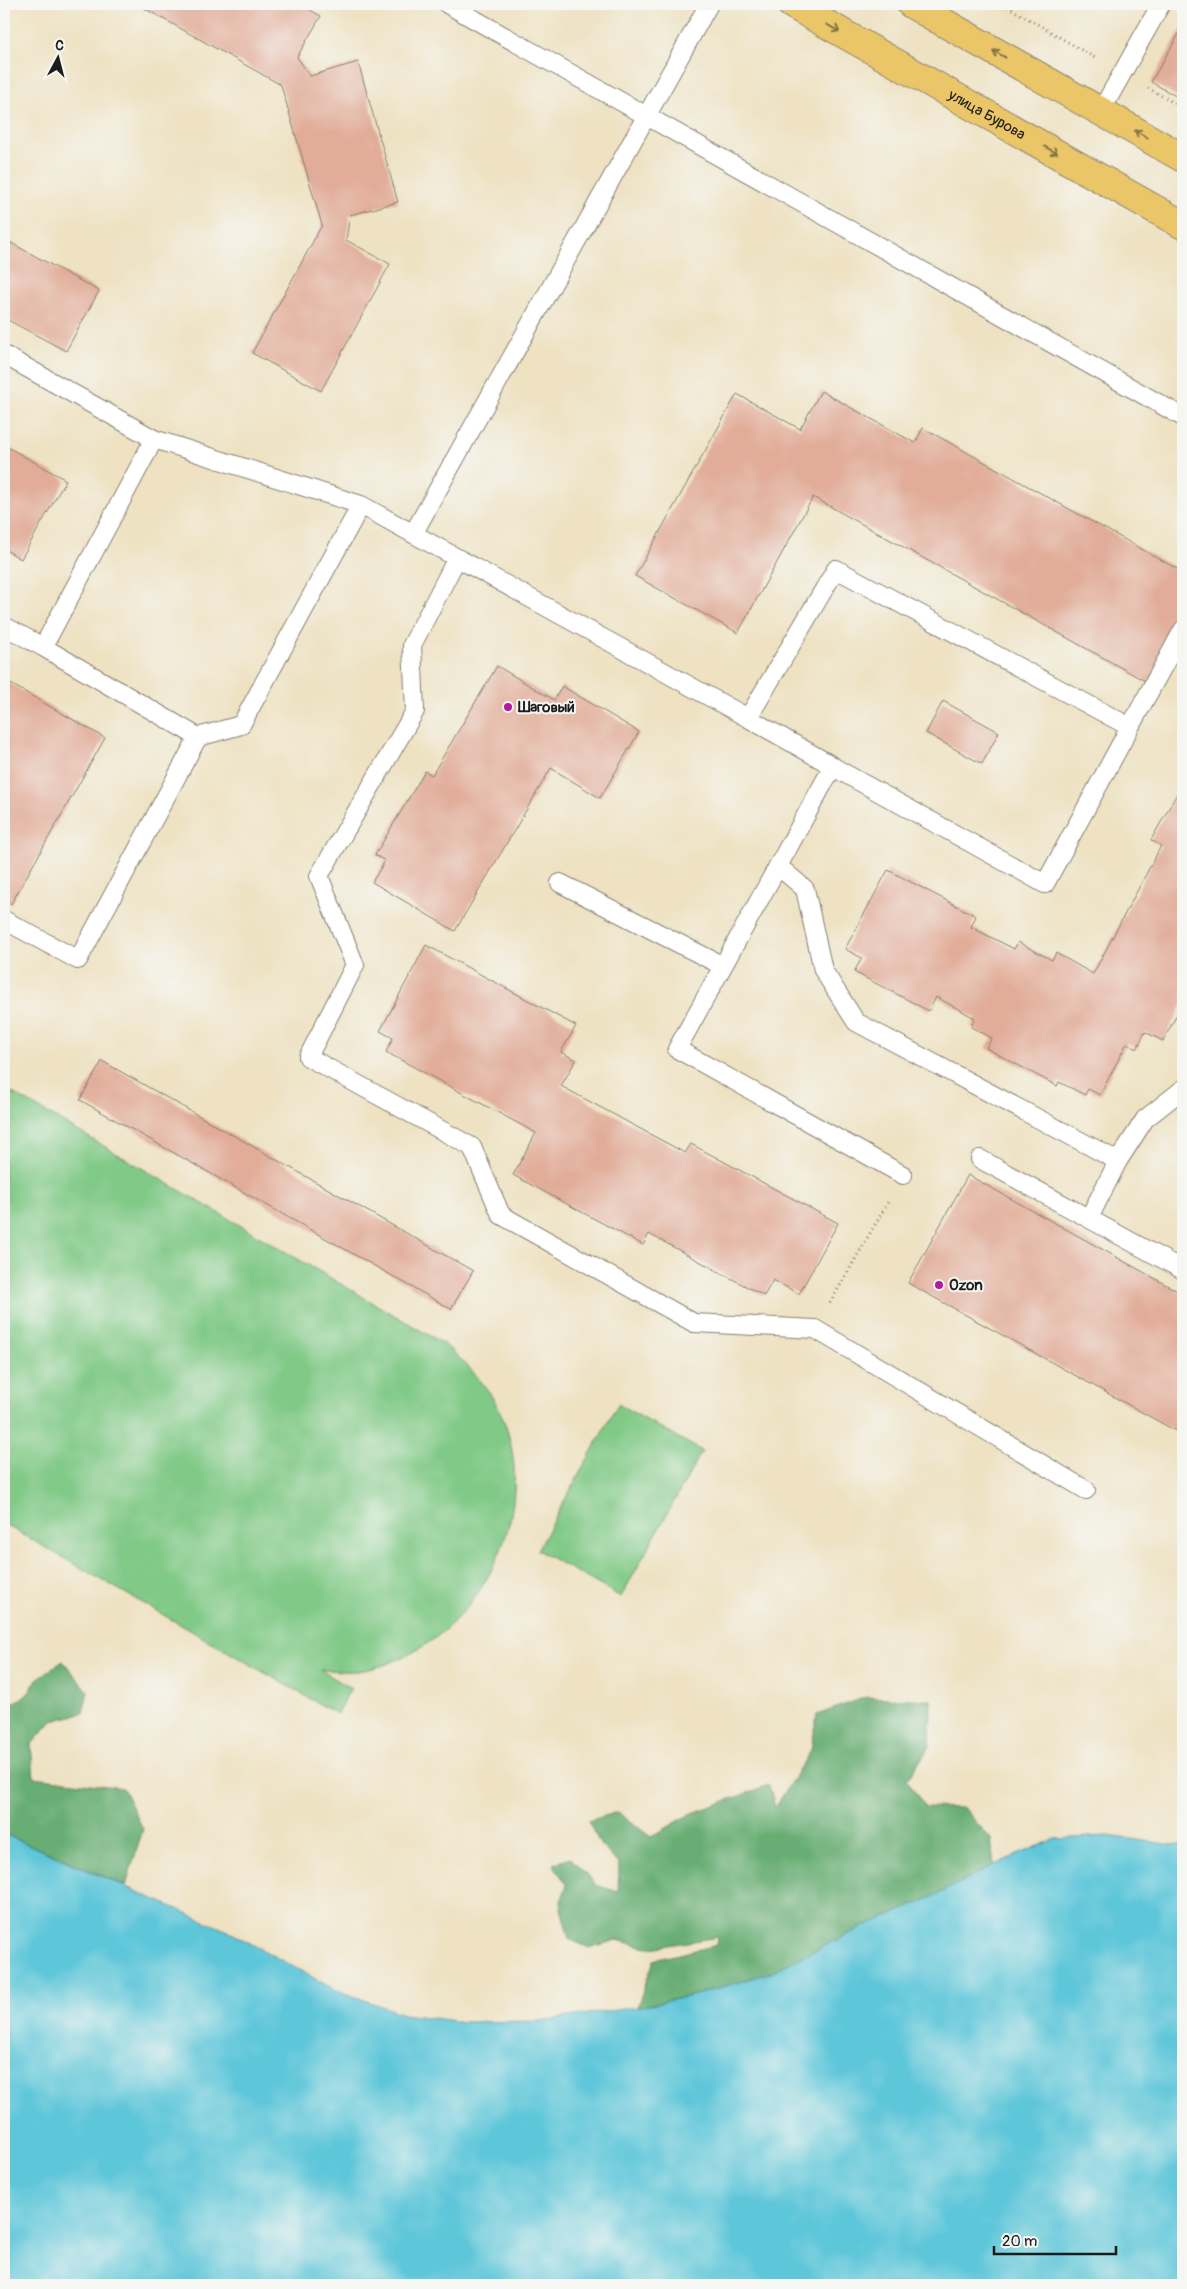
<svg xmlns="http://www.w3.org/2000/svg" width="1187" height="2289" viewBox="0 0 1187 2289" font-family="Pangolin,sans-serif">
<rect width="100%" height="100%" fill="#f6f6f2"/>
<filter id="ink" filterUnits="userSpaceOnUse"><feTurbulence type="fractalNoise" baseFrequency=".02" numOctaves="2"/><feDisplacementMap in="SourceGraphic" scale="10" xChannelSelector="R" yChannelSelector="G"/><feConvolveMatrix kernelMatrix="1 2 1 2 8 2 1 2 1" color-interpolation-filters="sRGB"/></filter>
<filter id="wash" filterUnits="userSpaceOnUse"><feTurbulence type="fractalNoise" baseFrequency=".0096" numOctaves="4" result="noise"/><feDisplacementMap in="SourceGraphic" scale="20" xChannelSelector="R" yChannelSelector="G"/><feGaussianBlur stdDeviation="1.12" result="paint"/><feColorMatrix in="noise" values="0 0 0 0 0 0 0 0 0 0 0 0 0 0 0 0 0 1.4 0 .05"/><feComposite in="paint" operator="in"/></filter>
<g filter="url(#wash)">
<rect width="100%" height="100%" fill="#eee2c3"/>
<path fill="#80c986" stroke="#4e7251" d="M4,1088L444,1344C469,1366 492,1389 504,1421C543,1524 468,1655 358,1671C346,1672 333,1670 320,1670L351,1688L337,1714L4,1524Z
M618,1404L702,1451L621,1597L537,1550Z"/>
<path fill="#68ad73" stroke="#426448" d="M63,1661L88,1691L83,1713L52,1721L31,1745L34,1777L123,1788L143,1829L126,1886L4,1834V1705L8,1706L27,1695L37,1679Z
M866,1697L931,1700L930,1746L907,1780L925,1807L964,1808L991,1839L994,1865L931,1898L865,1926L769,1973L696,1995L637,2007L654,1960L717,1945L718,1937L651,1948L617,1940L589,1948L569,1939L560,1904L567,1885L553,1864L571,1858L596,1885L618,1892L619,1864L601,1846L588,1821L618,1812L651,1837L690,1814L769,1785L775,1808L811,1750L817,1715Z"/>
<path fill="#5dc6d9" stroke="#3c717a" d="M4,1834L228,1931L334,1989L403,2014L463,2022L540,2021L637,2007L696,1995L769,1973L865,1926L931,1898L994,1865L1055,1839L1107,1836L1183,1846V2285H4Z"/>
<g id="blocks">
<path fill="#e1ac98" d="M137,4H299L321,16L297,57L310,76L358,62L398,202L350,215L346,240L390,264L321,391L252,353L322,225L281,85Z
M1183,27V100L1151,82Z
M4,239L99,291L66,351L4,318Z
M821,391L915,443L923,428L1183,572V650L1176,646L1154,686L813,497L738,633L635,576L737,394L800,429Z
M4,445L66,480L21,559L4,549Z
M497,666L554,700L562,686L639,732L600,798L551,768L455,931L372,882L385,861L375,855L425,771L432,775Z
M4,680L105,738L11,904L4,899Z
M943,701L999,732L982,764L926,733Z
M1183,783V1003L1163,1041L1145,1032L1137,1049L1127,1043L1100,1095L1088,1089L1085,1095L1059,1082L1057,1086L986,1048L992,1038L971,1027L975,1018L936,997L929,1011L854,972L862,958L845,949L888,870L976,916L971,927L1014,949L1018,942L1052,960L1056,953L1093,974L1161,846L1151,840Z
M426,945L576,1026L561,1052L576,1060L561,1086L685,1153L691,1144L838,1223L799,1294L773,1280L764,1296L649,1234L643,1245L513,1175L536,1133L386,1052L393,1038L380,1031Z
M102,1061L473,1271L451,1309L80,1100Z
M968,1175L1183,1294V1435L908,1283Z"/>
</g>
</g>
<g filter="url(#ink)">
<use href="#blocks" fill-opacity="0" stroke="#857f70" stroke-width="1"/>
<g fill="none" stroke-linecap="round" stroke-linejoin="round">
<g stroke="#857f70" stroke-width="20">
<path id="service" d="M447,4L1183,417
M1101,111L1161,4
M4,355L154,439
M413,534L709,4
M457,558L412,645L415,711L319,876L355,965L308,1057L472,1147L501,1215L694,1323L815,1329L1086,1490
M4,626L43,647L154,439L361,505L748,718
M1130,727L1183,630
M198,737L241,725L361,505
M778,866L805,889L823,970L856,1022L1118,1161L1145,1119L1183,1089
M560,883L723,966L677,1049L903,1175
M4,920L78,960L198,737L43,647
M723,966L833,766L748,718L836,569L1130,727L1045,884L826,763
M980,1159L1183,1270
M1089,1218L1118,1161"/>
</g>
<g stroke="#857f70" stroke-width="30">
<g id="primary">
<path id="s1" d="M791,4L1183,225"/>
<path d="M911,4L1183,158"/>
</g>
</g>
<path stroke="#857f70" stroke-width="3" stroke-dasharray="1 4" stroke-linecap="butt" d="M1003,4L1095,58
M1148,88L1183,108
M830,1303L888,1202"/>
<use href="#service" stroke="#fff" stroke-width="18"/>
<use href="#primary" stroke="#eac669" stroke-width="28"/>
</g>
<defs><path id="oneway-shaft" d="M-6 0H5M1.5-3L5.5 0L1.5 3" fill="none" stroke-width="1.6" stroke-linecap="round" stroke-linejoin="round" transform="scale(1.25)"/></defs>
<g stroke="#837142">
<use href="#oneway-shaft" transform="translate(833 28) rotate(29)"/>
<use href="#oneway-shaft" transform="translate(999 54) rotate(-151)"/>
<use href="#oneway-shaft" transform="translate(1141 134) rotate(-151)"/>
<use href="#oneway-shaft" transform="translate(1051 150) rotate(29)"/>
</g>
</g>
<g fill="#b5179e" stroke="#f6f6f2" stroke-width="2">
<circle cx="508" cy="707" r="5"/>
<circle cx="939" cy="1285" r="5"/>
</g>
<g text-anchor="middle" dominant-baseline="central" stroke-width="4" stroke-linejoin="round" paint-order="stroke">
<g font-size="15" fill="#1c1c1c" stroke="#f6f6f2">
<text stroke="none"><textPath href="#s1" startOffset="225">улица Бурова</textPath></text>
</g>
<g font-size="15" font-weight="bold" fill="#1c1c1c" stroke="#f6f6f2" text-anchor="start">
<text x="518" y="707">Шаговый</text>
<text x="949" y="1285">Ozon</text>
</g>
</g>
<rect width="1187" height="2289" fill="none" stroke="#f6f6f2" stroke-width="20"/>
<g transform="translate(58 58) rotate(7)" stroke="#f6f6f2" stroke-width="4" paint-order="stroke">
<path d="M0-4L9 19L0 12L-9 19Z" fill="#1c1c1c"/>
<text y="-8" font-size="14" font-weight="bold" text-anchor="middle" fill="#1c1c1c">С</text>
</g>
<path d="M994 2246v8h122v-8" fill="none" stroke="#1c1c1c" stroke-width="2.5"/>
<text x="1002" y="2246" font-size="15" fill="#1c1c1c" stroke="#f6f6f2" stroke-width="4" paint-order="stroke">20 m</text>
</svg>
